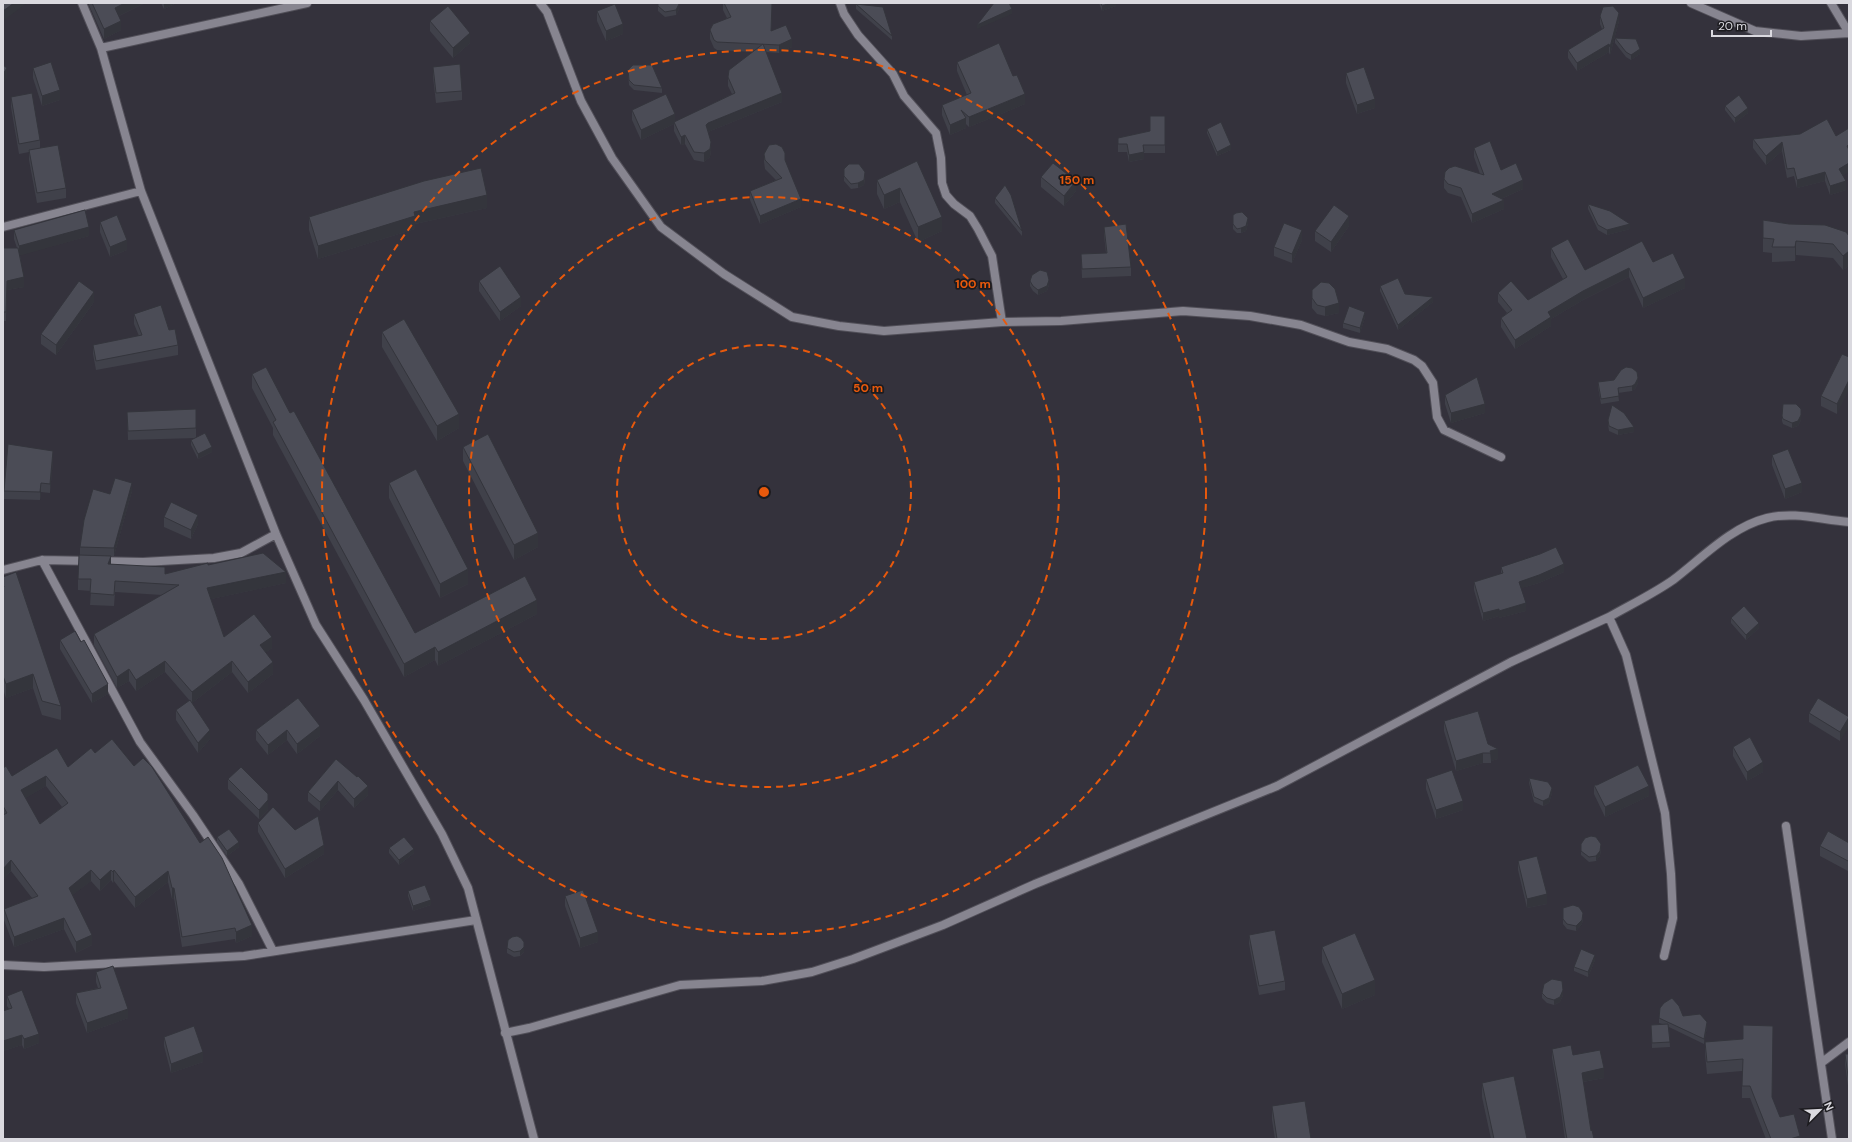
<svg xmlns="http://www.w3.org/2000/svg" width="1852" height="1142" viewBox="0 0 1852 1142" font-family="'DM Sans',sans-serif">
<rect width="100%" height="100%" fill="#34323c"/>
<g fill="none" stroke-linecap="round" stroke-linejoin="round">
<g stroke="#514f58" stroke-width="10">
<path id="minor" d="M82,3L101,48L141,191L276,534L316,625L364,700L442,834L468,888L534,1139
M540,3L547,12L581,101L612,158L661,227L724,274L792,317L839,326L884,331L1002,322L1061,321L1183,311L1250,316L1301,325L1349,342L1387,349L1414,360L1422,366L1433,383L1437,417L1444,430L1501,457
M840,3L844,14L858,35L893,74L904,96L936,133L941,158L942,183L946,195L954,204L970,216L978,229L992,256L1002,322
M1691,3L1755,31L1801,36L1849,33
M1831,3L1849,33
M101,48L307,3
M3,227L141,191
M42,560L140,742L193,815L239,884L273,951
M3,570L42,560L143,562L214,558L241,553L276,534
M1786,826L1832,1139
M1664,956L1673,918L1671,874L1665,813L1626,655L1609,617C1630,605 1653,594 1673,580C1702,558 1731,527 1767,518C1795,511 1821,520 1849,522
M3,965L44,967L244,956L476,920
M505,1033L529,1028L680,985L762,981L812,972L853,959L943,925L1035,884L1277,786L1511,662L1609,617
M1821,1063L1849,1042"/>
</g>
<use href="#minor" stroke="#878590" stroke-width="8"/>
</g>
<path fill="#40414a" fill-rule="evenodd" d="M89,3H145L119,16L121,30L104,39L89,5Z
M161,3H177L164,9Z
M658,3L679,9L676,15L665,17L658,11Z
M723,3H772L771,31L792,47L779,53L766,52L782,102L708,132L711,150L710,157L704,162L694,160L685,144L681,145L674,131V124L641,140L632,120V110L675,122L732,94L728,86V77L753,52L717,50L714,48L710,39V30L727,18L723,10Z
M1099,3H1116V6L1102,11Z
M856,4L892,36V40L856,9Z
M597,11L623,34L606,41L597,21Z
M1600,16L1619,21L1610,55L1609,52L1577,71L1568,58V50L1602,29L1600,24Z
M430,21L470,43L453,58L430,31Z
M1615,38L1640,54L1631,60L1626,57L1615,43Z
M957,62L1025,104L969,127L966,124V128L950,135L942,115V105L967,95L957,71Z
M433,67L462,91V100L436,103L433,77Z
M33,68L60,100L42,106L33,78Z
M628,70L662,88V93L634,90L629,85Z
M1346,73L1375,108L1357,114L1346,83Z
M11,97L40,140V148L66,188V198L37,203L29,160V152L19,154L11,107Z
M1725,106L1748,113L1735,123L1725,110Z
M1165,116V153H1144V159L1129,162L1127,152H1118V138L1150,131Z
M1207,129L1231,150L1217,156L1207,133Z
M1800,134L1843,175L1846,190L1830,195L1825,181L1797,188L1794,176L1787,178L1782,151L1766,165L1753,148V139Z
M1474,148L1501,170L1523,189L1501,199L1504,209L1472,223L1461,197L1448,193L1444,188V179L1480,174L1474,157Z
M764,154L785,161L801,207L760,224L750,200V191L776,180L765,169L764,162Z
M917,161L942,231L918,242L900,202L884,209L877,194V180Z
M844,176L865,177L864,185L858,188L851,189L844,181Z
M1041,177L1076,191L1064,206L1041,187Z
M995,198L1022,231V236L995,203Z
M1588,204L1630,229L1607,235L1598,230L1588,209Z
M487,208L415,224V229L318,259L309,230V217Z
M1233,215L1248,223L1246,231L1241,233H1237L1233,229Z
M100,222L127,250L110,257L100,232Z
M1349,226L1331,252L1315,241V231Z
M1104,227L1131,267V276L1082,278L1081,254L1106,253L1104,235Z
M14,230L89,236L20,255L24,287L7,290L6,321H3V248H17L14,239Z
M1849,236V266L1843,270L1833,258L1796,255L1795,261L1772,262V253L1763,252V238Z
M1302,240L1292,263L1274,256V247Z
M1551,248L1585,270L1653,262L1685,288L1643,308L1629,277L1583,300L1551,319V326L1515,349L1501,327V318L1507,313L1498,302V293L1528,300L1563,279L1551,257Z
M479,281L521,306L500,321L479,291Z
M1030,281L1049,285L1047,291L1038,295L1033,291L1030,286Z
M1380,286L1405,294L1433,302L1398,330L1380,291Z
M1312,290L1339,313L1325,316L1317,314L1312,308Z
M94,302L56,355L41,344V334Z
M134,314L169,330L178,345V355L96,370L93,354V345L139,336L134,324Z
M1365,317L1360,333L1343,328V323Z
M382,332L459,428L437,441L382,347Z
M1849,357L1837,414L1821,406V396Z
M252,374L290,413L415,633L537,614L438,666L435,660L404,677L273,435V428L252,388Z
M1598,382L1638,383L1635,389L1632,391L1618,393L1619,401L1601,404L1598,387Z
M1445,395L1485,413L1451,423L1445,404Z
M127,412L196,428V437L212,452L198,459L191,445V440L196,438L128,440Z
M1782,416L1801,420L1798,426L1792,428L1783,424L1782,421Z
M1608,420L1634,432L1618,435L1609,431L1608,424Z
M463,447L538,547L514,560L463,461Z
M1772,455L1802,492L1785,499L1772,465Z
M53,460L50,493L41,492L40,500L4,499V491Z
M389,483L468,584L440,598L389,498Z
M132,491L114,556H111V564L165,574L208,565L286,583L211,599L224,637L272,648L265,653L273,674L248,693L232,672L192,703L210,739L198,753L176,720V710L190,701L165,672L136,691L129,681L117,688L94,645V634L162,595L115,592L114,606L90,605L91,591L78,590V579L80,555V547L110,494Z
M164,517L198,524L191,539L164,527Z
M1501,567L1564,572L1539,583L1521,588L1526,611L1499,618V616L1483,621L1474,590V582L1501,574Z
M3,577L61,706V720L42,715L33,688L6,698L3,689Z
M1731,618L1759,628L1746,640L1731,623Z
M60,640L108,694L92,703L60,649Z
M298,698L320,736L297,754L287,740L268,755L256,740V730Z
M1809,713L1849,717L1840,741L1809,722Z
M1444,721L1488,744L1498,759L1491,761V763H1483L1456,771L1444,731Z
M1733,747L1763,772L1747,781L1733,756Z
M336,759L368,795L354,808L338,790L320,811L308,801V792Z
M68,767L252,936L236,943L235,939L182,947L174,898L172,899L168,882L135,908L114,881L113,883L111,880L100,891L91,881L72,895L92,945L76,953L64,929L14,947L4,920V909L32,898L11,871L3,880V768L12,776ZM46,786L62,807L40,824L25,798Z
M1529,778L1552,793L1549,803L1543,806L1534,802L1529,783Z
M228,779L268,810L259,819L228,789Z
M1426,779L1463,810L1436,819L1426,789Z
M1594,785H1597L1649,796L1605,817L1594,794Z
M258,823L295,830L324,854L285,878L258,832Z
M217,837L239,847L227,856L217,842Z
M1849,843V869L1848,871L1820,856V846Z
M1581,844L1601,849L1600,856L1596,861L1589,862L1581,855Z
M389,848L414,853L399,865L389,853Z
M1518,861L1547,904L1527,908L1518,870Z
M408,891L431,905L413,911L408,896Z
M565,896L598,942L580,948L565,906Z
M1563,908L1583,918L1582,924L1576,931L1567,929L1563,924Z
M1249,935L1285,981V990L1259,995L1249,944Z
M524,947V952L520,956L514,957L507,953V948Z
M1322,947L1375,995L1342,1009L1322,962Z
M1595,960L1588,977L1574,971V967Z
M96,972L128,1018L87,1033L76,1003V993L98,988L96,982Z
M1542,993L1563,995L1560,1002L1554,1005L1547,1003L1542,998Z
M7,996L39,1043L24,1049L22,1045L3,1051V1011L9,1009L7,1006Z
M1683,1016L1707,1027L1704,1044L1669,1027L1670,1047L1652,1048L1651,1025L1662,1024L1659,1023V1018Z
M164,1037L203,1062L171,1073L164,1046Z
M1743,1039L1772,1098L1780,1117L1800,1139H1766L1750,1098H1742V1071L1707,1074L1705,1054V1042Z
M1552,1049L1573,1055L1604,1078L1583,1082L1591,1131L1594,1139H1565L1560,1104L1552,1058Z
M1845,1054H1849V1093L1845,1064Z
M1482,1083L1527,1139H1491L1482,1097Z
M1272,1106L1311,1139H1275L1272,1120Z"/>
<path fill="#34353c" d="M14,3H27L3,21V11Z
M125,3H145L115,18V8Z
M164,3H177L164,9Z
M1110,3H1116V6L1102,11V6Z
M679,4V9L676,15V10Z
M1012,9V14L977,29V25Z
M1619,13V21L1610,55V47Z
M121,21V30L104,39V29Z
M623,24V34L606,41V31Z
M470,33V43L453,58V48Z
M792,39V47L779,53V45Z
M1609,44V52L1577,71V63Z
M1640,49V54L1631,60V55Z
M7,68V78L3,84V74Z
M60,90V100L42,106V96Z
M782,93V102L708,132L706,125L708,123Z
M1025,94V104L969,127V117Z
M1375,99V108L1357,114V105Z
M1748,108V113L1735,123V118Z
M675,114V124L674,122V124L641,140V130Z
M966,118V128L950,135V125Z
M685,135V144L681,145V137Z
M711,142V150L710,157L704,162V153Z
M1782,142V151L1766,165V156Z
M1231,145V150L1217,156V152Z
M1144,152V159L1129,162V155Z
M1849,163V172L1839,178V169Z
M865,172L864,185L858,188V183Z
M1825,172V181L1797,188V180Z
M1523,180V189L1492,203V194Z
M1076,181V191L1064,206V196Z
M1846,181V190L1830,195V186Z
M900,188V202L884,209V195Z
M487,195V208L415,224V229L318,259V246L414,212Z
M801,199V207L760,224V216Z
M1504,200V209L1472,223V214Z
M1349,216V226L1331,252V242Z
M942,217V231L918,242V227Z
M1248,218V223L1246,231L1241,233V228Z
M1630,224V229L1607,235V230Z
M89,227V236L19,256V246Z
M1302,230V240L1292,263V254Z
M127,240V250L110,257V247Z
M1796,241V255L1795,261V247Z
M1849,251V266L1843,270V256Z
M1629,268V277L1583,300L1551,319V326L1515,349V340L1548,312L1583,291Z
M24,277V287L7,290L6,321L7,281Z
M1685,278V288L1643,308V298Z
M1049,280V285L1047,291L1038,295V290Z
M94,292V302L56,355V345Z
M521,297V306L500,321V312Z
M1433,297V302L1398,330V325Z
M1339,303V313L1325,316V307Z
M1365,312V317L1360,333V328Z
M1638,378V383L1635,389L1632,391V386Z
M1849,380V390L1837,414V404Z
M1485,404V413L1451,423V413Z
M459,414V428L437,441V426Z
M1801,415V420L1798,426L1792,428V423Z
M1634,427V432L1618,435V430Z
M212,447V452L198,459V454Z
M53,451V460L50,493V484Z
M41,483V492L40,500V492Z
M132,483V491L114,556V548Z
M1802,483V492L1785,499V489Z
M198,515V524L191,539V530Z
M538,533V547L514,560V545Z
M111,556V567L108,564Z
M1564,564V572L1539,583L1519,589V582Z
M468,569V584L440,598V584Z
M286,572V583L207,600V588Z
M537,600V614L438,666V652Z
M1526,603V611L1499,618V611Z
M1499,609V616L1483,621V613Z
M1759,623V628L1746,640V635Z
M272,637V648L260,657V645Z
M435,647V660L404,677V664Z
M165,661V672L136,691V680Z
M232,661V672L192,703V692Z
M273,662V674L248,693V682Z
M129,669V681L117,688V677Z
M33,674V688L6,698V684Z
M108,684V694L92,703V694Z
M1849,717V727L1840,741V732Z
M320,726V736L297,754V744Z
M210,730V739L198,753V743Z
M287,730V740L268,755V745Z
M1498,749V759L1491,761L1490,751Z
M1483,753V763L1456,771V761Z
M1763,762V772L1747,781V772Z
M46,776V786L21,801V790Z
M338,781V790L320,811V802Z
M368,786V795L354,808V799Z
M1649,786V796L1605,817V807Z
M1552,788V793L1549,803L1543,806V801Z
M268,800V810L259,819V810Z
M1463,801V810L1436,819V810Z
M239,842V847L227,856V851Z
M1601,844L1600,856L1596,861V856Z
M324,845V854L285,878V869Z
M414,849V853L399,865V860Z
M1849,859V869L1848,871V861Z
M11,860V871L3,880V869Z
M91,870V881L69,898V888Z
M111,870V880L100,891V880Z
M114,870V881L113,883V872Z
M168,871V882L135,908V897Z
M172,888H174V898L172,899Z
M1547,894V904L1527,908V899Z
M431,900V905L413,911V906Z
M1583,913L1582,924L1576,931V926Z
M64,918V929L14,947V937Z
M252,925V936L236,943V932Z
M598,932V942L580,948V938Z
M92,935V945L76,953V942Z
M524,942V952L520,956V951Z
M1595,955V960L1588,977V972Z
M1375,980V995L1342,1009V994Z
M1563,990V995L1560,1002L1554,1005V1000Z
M128,1009V1018L87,1033V1023Z
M1707,1022V1027L1704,1044V1039Z
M39,1034V1043L24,1049V1039Z
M22,1035V1045L3,1051V1041Z
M203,1052V1062L171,1073V1064Z
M1604,1068V1078L1582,1082V1073Z
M1800,1136V1139H1790Z"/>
<path fill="#4b4c56" stroke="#34353c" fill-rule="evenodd" d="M3,3H14L3,11Z
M92,3H125L115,8L121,21L104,29Z
M658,3H679V4L676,10L665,12L658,6Z
M724,3H772L771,31L786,25L792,39L779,45L717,42L714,40L710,30L713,24L731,17Z
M994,3H1009L1012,9L977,25Z
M1101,3H1110L1102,6Z
M615,4L623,24L606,31L597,11Z
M856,4L883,7L892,36Z
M448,6L470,33L453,48L430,21Z
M1613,6L1619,13L1610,47L1609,44L1577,63L1568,50L1604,28L1600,16L1603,7Z
M1615,38L1636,39L1640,49L1631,55L1626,52Z
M999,43L1013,76L1017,75L1025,94L969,117L961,110L966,118L950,125L942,105L971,93L957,62Z
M763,44L782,93L708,123L706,125L711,142L710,149L704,153L694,152L685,135L681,137L674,122L735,93L728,77L729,70Z
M51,62L60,90L42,96L33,68Z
M460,64L462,91L436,93L433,67Z
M3,65L7,68L3,74Z
M633,65H652L662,88L634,85L629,80L628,70Z
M1364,67L1375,99L1357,105L1346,73Z
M32,93L40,140L19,144L11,97Z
M666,94L675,114L641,130L632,110Z
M1739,95L1748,108L1735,118L1725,106Z
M1150,116H1165V145H1143L1144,152L1129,155L1127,144H1118V138L1150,131Z
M1827,119L1836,136L1849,128V144L1847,146L1849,150V163L1839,169L1846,181L1830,186L1825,172L1797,180L1794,168L1787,169L1782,142L1766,156L1753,139L1800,134Z
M1221,122L1231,145L1217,152L1207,129Z
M1490,141L1501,170L1516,163L1523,180L1492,194L1504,200L1472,214L1461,188L1448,184L1444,179L1445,172L1449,168L1455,166L1484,175L1474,148Z
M776,144L782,147L785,153V160L801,199L760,216L750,191L782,178L765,160L764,154L769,145Z
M58,145L66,188L37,193L29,150Z
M917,161L942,217L918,227L900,188L884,195L877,180Z
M1053,163L1076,181L1064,196L1041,177Z
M849,164H859L865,172L864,180L858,183L851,184L844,176V169Z
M481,168L487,195L414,212L415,216L318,246L309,217L424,181Z
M1005,185L1011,195L1022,231L995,198Z
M1588,204L1610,211L1630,224L1607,230L1598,225Z
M1334,205L1349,216L1331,242L1315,231Z
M85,210L89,227L19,246L14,230Z
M1242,212L1248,218L1246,226L1241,228L1237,229L1233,224V215L1236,213Z
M117,215L127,240L110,247L100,222Z
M1763,220L1789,224L1825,225L1846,232L1849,236V251L1843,256L1833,244L1796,241L1795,247H1772L1774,239L1763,238Z
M1284,223L1302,230L1292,254L1274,247Z
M1126,224L1131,267L1082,269L1081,254L1107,253L1104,227Z
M1568,239L1585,270L1642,241L1653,262L1673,253L1685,278L1643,298L1629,268L1583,291L1548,312L1551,317L1515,340L1501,318L1512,310L1498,293L1511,281L1528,300L1567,277L1551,248Z
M3,248H18L24,277L7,281L6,312H3Z
M500,266L521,297L500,312L479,281Z
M1040,270L1047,272L1049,280L1047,286L1038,290L1033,286L1030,281L1032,275Z
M1398,278L1405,294L1433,297L1398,325L1380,286Z
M79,281L94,292L56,345L41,334Z
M1321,282L1329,283L1335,289L1339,303L1325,307L1317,305L1312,298V290Z
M161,305L169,330L175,329L178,345L96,361L93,345L142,335L134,314Z
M1349,306L1365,312L1360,328L1343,323Z
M404,319L459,414L437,426L382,332Z
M1842,354L1849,357V380L1837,404L1821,396Z
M266,367L290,413L294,411L415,633L525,576L537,600L438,652L435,647L404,664L273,422L276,420L252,374Z
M1626,367L1632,368L1637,372L1638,378L1635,384L1632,386L1618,388L1619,396L1601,399L1598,382L1614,380L1621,370Z
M1477,377L1485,404L1451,413L1445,395Z
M1783,404H1796L1801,409V415L1798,421L1792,423L1783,419L1782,416Z
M1612,405L1624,413L1634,427L1618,430L1609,426L1608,420Z
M196,409V428L128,431L127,412Z
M205,433L212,447L198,454L191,440Z
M488,434L538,533L514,545L463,447Z
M8,444L53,451L50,484L41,483L40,492L4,491Z
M1788,449L1802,483L1785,489L1772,455Z
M416,469L468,569L440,584L389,483Z
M115,478L132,483L114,548L80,547L84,520L93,489L110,494Z
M171,502L198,515L191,530L164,517Z
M1556,547L1564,564L1539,575L1519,582L1526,603L1499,611V609L1483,613L1474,582L1503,573L1501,567L1540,554Z
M263,553L286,572L207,588L224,637L254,614L272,637L260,645L273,662L248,682L232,661L192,692L165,661L136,680L129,669L117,677L94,634L179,585L115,581L114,595L90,593L91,579H78L79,555L111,556L108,564L165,567V574L208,563V565Z
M16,572L61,706L42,701L33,674L6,684L3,676V587H4L3,584V577Z
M1744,606L1759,623L1746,635L1731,618Z
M75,631L81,642L84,640L108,684L92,694L60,640Z
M298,698L320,726L297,744L287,730L268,745L256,730Z
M1818,698L1849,717L1840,732L1809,713Z
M190,700L210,730L198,743L176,710Z
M1478,711L1488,744L1498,749L1490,751L1491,753H1483L1456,761L1444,721Z
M1750,737L1763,762L1747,772L1733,747Z
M112,739L134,766L143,758L152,767L200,843L208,837L222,858L252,925L236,932L235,928L182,937L174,888H172L168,871L135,897L114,870L113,872L111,870L100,880L91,870L69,888L92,935L76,942L64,918L14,937L4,909L38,896L11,860L3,869V815L7,813L3,806V768L6,766L12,776L57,748L68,767L91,748L95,753ZM46,776L68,803L40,824L21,790Z
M336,759L357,777L358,776L368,786L354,799L338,781L320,802L308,792Z
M1638,765L1649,786L1605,807L1594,785H1597Z
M241,767L268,794V800L259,810L228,779Z
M1452,770L1463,801L1436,810L1426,779Z
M1529,778L1548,782L1552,788L1549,798L1543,801L1534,797Z
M273,807L295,830L318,816L324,845L285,869L258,823Z
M229,829L239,842L227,851L217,837Z
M1828,831L1849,843V859L1848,861L1820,846Z
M1591,836L1596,837L1601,844L1600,851L1596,856L1589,857L1581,851V844L1585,838Z
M404,837L414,849L399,860L389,848Z
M1537,856L1547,894L1527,899L1518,861Z
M425,885L431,900L413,906L408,891Z
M583,890L598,932L580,938L565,896Z
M1573,905L1579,907L1583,913L1582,920L1576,926L1567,924L1563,919V908Z
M1275,930L1285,981L1259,986L1249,935Z
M1355,933L1375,980L1342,994L1322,947Z
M517,936L521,938L524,942V947L520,951L514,952L507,948L508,940L512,937Z
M1581,949L1595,955L1588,972L1574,967Z
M113,966L128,1009L87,1023L76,993L101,988L96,972Z
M1552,979L1562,981L1563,990L1560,997L1554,1000L1547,998L1542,993L1544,984Z
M22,990L39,1034L24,1039L22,1035L3,1041V1011L12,1008L7,996Z
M1672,998L1679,1006L1683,1016L1700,1014L1707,1022L1704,1039L1659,1018L1660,1008L1664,1003Z
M1668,1024L1670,1042L1652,1043L1651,1025Z
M1743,1025L1773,1026L1772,1097L1780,1117L1794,1114L1800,1136L1790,1139H1771L1750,1086H1742L1743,1059L1707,1062L1705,1042L1743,1039Z
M194,1026L203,1052L171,1064L164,1037Z
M1571,1045L1573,1055L1600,1050L1604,1068L1582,1073L1591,1131L1592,1130L1594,1139H1567L1565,1128L1560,1094L1552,1049Z
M1845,1054H1849V1083Z
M1514,1076L1527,1139H1494L1482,1083Z
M1305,1101L1311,1139H1277L1272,1106Z"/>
<g fill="none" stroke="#e8590c" stroke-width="2" stroke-dasharray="7 5">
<circle cx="764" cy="492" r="147"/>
<circle cx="764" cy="492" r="295"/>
<circle cx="764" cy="492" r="442"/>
</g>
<circle cx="764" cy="492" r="6" fill="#e8590c" stroke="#1c1b1f" stroke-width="2"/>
<g font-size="12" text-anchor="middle" font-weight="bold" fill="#e8590c" stroke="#1c1b1f" stroke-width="3.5" stroke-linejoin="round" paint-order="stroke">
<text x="1077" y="184">150 m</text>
<text x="973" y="288">100 m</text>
<text x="868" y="392">50 m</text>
</g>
<rect width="1852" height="1142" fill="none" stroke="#dad9df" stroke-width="8"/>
<g transform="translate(1820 1110) rotate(66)" stroke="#1c1b1f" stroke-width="3" paint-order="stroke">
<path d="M0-3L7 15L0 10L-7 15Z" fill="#dad9df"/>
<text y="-6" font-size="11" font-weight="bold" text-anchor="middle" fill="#dad9df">N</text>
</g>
<path d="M1712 30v6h59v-6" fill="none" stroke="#dad9df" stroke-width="2"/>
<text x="1718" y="30" font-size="12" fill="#dad9df" stroke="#1c1b1f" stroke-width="3" paint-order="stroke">20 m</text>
</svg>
